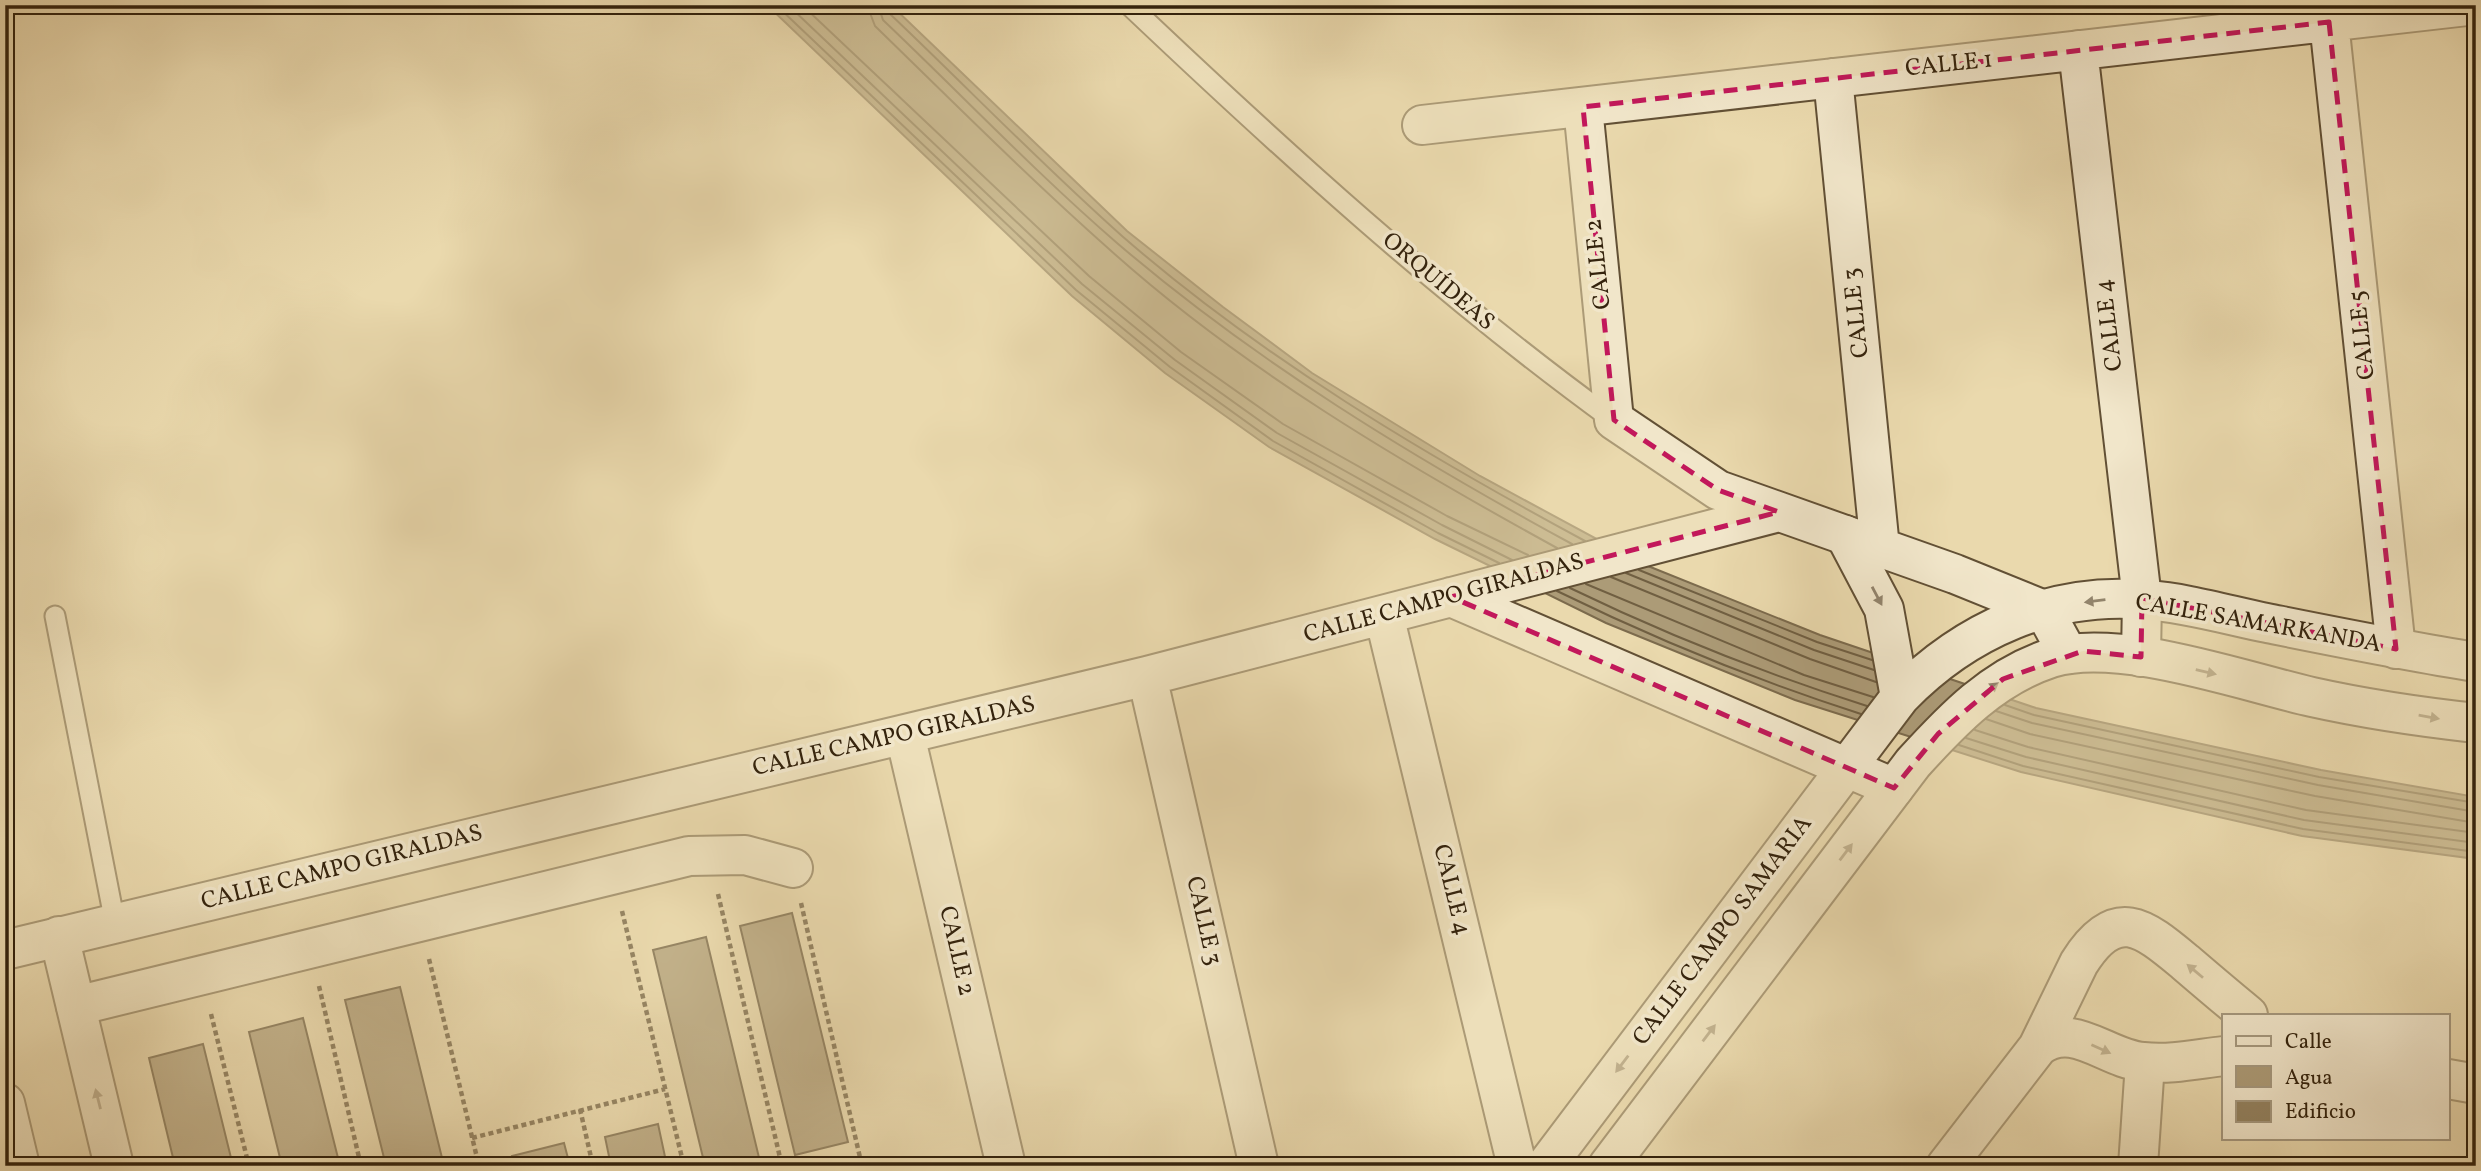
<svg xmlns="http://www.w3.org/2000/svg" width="2481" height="1171" viewBox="0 0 2481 1171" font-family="Vollkorn,serif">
<rect width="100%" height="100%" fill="#ead9ad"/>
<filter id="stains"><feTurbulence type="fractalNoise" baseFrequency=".00286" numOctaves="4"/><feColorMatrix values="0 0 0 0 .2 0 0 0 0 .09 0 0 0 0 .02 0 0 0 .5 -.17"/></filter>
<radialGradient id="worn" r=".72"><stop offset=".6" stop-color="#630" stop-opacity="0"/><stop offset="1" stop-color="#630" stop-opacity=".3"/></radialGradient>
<path fill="#ac9b77" stroke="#7c6b4d" stroke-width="2" d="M767,5H891L1127,231L1223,307L1312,373L1480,476L1643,564L1820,635L2036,708L2321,770L2476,797V859L2302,836L2021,772L1795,700L1606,623L1435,539L1269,447L1165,373L1072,296Z"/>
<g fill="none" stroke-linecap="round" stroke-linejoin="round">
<path stroke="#705f42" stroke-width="2" d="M776,5L1076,290L1170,367L1273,441L1438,533L1499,563
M788,5L1082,284L1175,360L1277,433L1442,525L1512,560
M802,5L1089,276L1181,352L1283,424L1447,516L1528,555
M867,5L875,26C952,101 1029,178 1109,249C1241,368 1402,463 1557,548
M878,5L883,20C961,94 1036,173 1117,243C1256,362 1412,457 1572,544
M887,5L889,13C967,87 1042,165 1122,236C1262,358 1422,453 1585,541
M1639,570L1817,642L1872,660
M1626,573L1814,650L1874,670
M1611,577L1810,659L1876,682
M1586,584L1804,675L1873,697
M1570,588C1665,634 1766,674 1867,706
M1557,591C1655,639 1758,681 1861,714
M2005,705L2034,715L2319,777L2476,803
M1996,711L2032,723L2318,785L2476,812
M1986,719L2030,734L2315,796L2476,823
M1975,730L2028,747L2306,810L2476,833
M1966,738L2026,757L2304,820L2476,843
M1959,745L2023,766L2303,829L2476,852"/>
</g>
<path fill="#938260" stroke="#34230d" stroke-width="2" d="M792,913L848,1142L795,1155L740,926Z
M706,937L761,1166H705L653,950Z
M400,987L444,1166H386L345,1000Z
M303,1018L340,1166H282L249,1032Z
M203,1044L233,1166H175L149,1058Z
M658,1124L667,1166H611L605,1137Z
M564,1143L570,1166H514L512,1156Z"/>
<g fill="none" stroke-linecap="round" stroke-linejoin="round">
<g stroke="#625035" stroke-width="23">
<path id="service" d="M1129,5C1283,151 1441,295 1613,420
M55,616L115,923"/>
</g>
<g stroke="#625035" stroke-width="42">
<path id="minor" d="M2329,22L2396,649
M2078,50L2142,599L2141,657
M1833,78L1880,548
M1583,107L1614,420L1718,490L1955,574L2044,610L2068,654
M1422,125L2476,5
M1451,597L1894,788
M1384,615L1517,1166
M1147,676L1259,1166
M905,735L1006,1166
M5,950L1147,676L1779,512
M76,1006L689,856L745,855L793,868
M2038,1047C2073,1020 2106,1059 2143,1062C2171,1065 2197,1059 2224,1056
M2448,1079L2476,1084
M1946,1166L2038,1047L2079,963C2116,904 2144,928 2185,962C2206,980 2227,998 2248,1015
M2138,1166L2145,1063"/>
</g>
<g stroke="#625035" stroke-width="42">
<path id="tertiary" d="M1845,535L1884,609L1900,697
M59,936L114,1166
M5,1103L20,1166
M1546,1166L1900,697C1965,630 2052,591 2147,600C2187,603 2228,615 2267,623C2337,637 2406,651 2476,662
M1608,1166L1913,763C1953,719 1993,677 2051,658C2118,637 2242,681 2312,697C2366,709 2421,717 2476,723"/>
</g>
<path stroke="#34230d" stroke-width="4.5" stroke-dasharray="5 3.5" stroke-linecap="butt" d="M718,894L782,1166
M801,903L862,1166
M622,911L684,1166
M429,959L479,1166
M319,986L361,1166
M211,1014L249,1166
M580,1109L593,1166
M472,1138L665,1089"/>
<use href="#service" stroke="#f1e6ca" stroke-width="19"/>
<use href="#minor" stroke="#f1e6ca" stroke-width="38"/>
<use href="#tertiary" stroke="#f1e6ca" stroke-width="38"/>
</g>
<defs><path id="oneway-solid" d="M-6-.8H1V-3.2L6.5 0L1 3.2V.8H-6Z" transform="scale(1.75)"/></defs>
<g fill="#92846c">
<use href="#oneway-solid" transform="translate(1877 596) rotate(62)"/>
<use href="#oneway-solid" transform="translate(2095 601) rotate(173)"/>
<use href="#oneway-solid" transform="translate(2206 672) rotate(13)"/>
<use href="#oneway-solid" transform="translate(1990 689) rotate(-37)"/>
<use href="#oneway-solid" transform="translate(2429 717) rotate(10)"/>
<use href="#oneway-solid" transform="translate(1846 852) rotate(-53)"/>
<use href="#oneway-solid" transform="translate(2195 971) rotate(-140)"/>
<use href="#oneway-solid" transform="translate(1709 1033) rotate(-53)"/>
<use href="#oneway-solid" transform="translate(2101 1049) rotate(24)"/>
<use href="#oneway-solid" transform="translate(1622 1064) rotate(127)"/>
<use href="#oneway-solid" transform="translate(98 1099) rotate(-104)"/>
</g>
<path d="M0 0H2481V1171H0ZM2329,22L2396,649L2142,598L2141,657L2083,651L2003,679L1938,734L1894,788L1451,597L1779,512L1718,490L1614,420L1583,107Z" fill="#ead9ad" fill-opacity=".55" fill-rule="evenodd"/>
<path fill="none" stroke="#c2185b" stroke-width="5" stroke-dasharray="14 9" stroke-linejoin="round" d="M2329,22L2396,649L2142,598L2141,657L2083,651L2003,679L1938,734L1894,788L1451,597L1779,512L1718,490L1614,420L1583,107Z"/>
<g text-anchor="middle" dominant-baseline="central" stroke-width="7" stroke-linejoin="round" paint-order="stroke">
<g font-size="24" fill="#34230d" stroke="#f1e6ca">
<text transform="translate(1949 65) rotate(-6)">CALLE 1</text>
<text transform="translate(1599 264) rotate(-96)">CALLE 2</text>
<text transform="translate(1438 282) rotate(40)">ORQUÍDEAS</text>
<text transform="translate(1857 313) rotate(-96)">CALLE 3</text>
<text transform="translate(2110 325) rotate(-97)">CALLE 4</text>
<text transform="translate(2363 335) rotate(-96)">CALLE 5</text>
<text transform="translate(1444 599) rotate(-15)">CALLE CAMPO GIRALDAS</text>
<text transform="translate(2258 624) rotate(10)">CALLE SAMARKANDA</text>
<text transform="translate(894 737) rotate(-13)">CALLE CAMPO GIRALDAS</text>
<text transform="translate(342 868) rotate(-14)">CALLE CAMPO GIRALDAS</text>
<text transform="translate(1451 890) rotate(76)">CALLE 4</text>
<text transform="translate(1203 921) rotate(77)">CALLE 3</text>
<text transform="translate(1723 931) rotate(-53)">CALLE CAMPO SAMARIA</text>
<text transform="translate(956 951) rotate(77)">CALLE 2</text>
</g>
</g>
<rect width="2481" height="1171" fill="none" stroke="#ead9ad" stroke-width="28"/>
<rect x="7" y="7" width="2467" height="1157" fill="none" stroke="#34230d" stroke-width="3.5"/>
<rect x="14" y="14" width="2453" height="1143" fill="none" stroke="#34230d" stroke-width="2"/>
<rect x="2222" y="1014" width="228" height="126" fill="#f1e6ca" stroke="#a5987e" stroke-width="2"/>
<rect x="2236" y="1036" width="35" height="10" fill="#f1e6ca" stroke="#a5987e" stroke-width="2"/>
<text x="2285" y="1048" font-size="21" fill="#34230d">Calle</text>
<rect x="2236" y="1066" width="35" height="21" fill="#ac9b77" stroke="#a5987e" stroke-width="2"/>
<text x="2285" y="1084" font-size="21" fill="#34230d">Agua</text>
<rect x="2236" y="1101" width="35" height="21" fill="#938260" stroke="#a5987e" stroke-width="2"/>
<text x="2285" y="1118" font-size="21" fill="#34230d">Edificio</text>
<rect width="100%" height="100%" filter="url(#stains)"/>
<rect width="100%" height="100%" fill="url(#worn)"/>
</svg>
